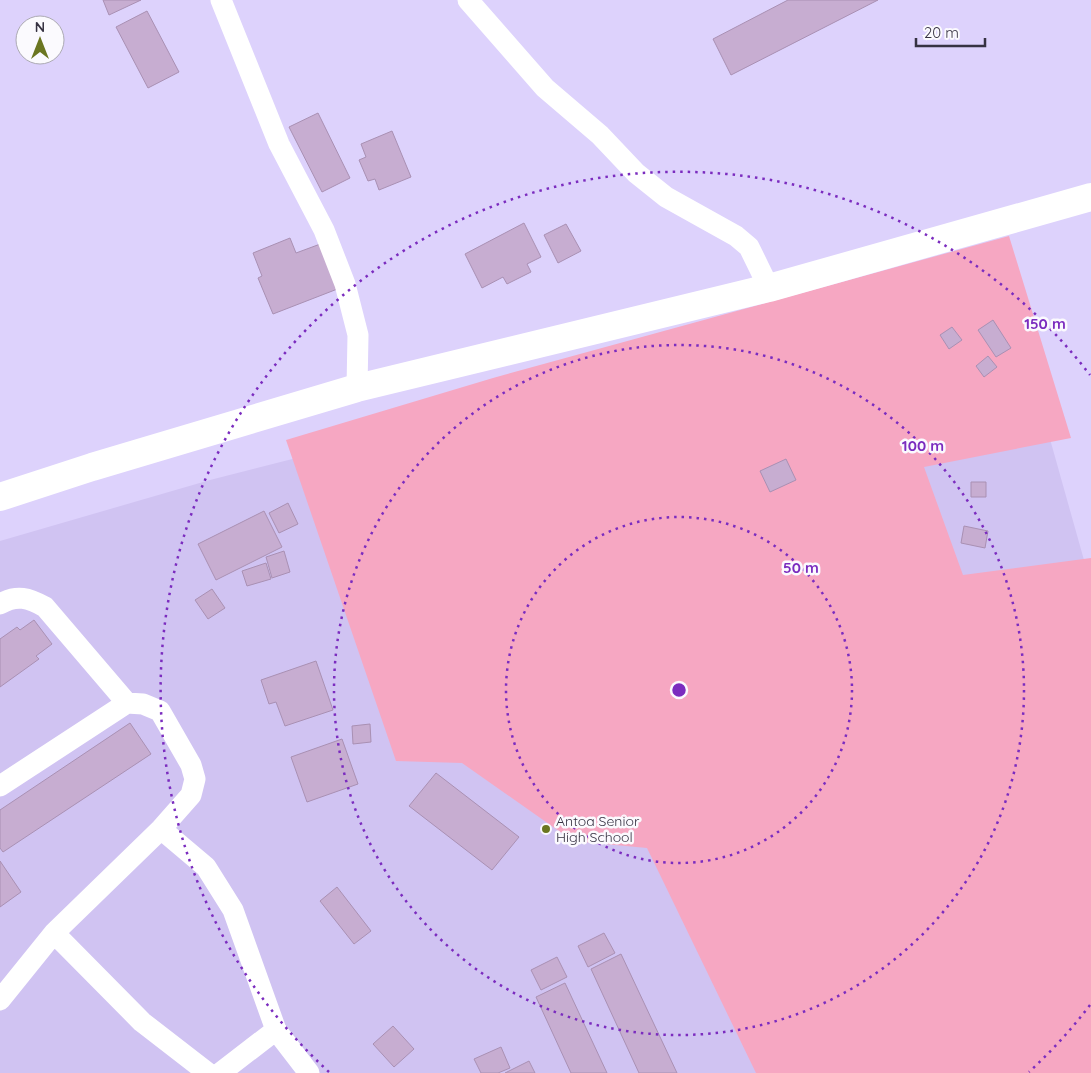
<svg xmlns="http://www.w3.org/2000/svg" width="1091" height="1073" viewBox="0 0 1091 1073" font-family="Quicksand,sans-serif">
<rect width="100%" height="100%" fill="#ddd2fc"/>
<path fill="#d0c3f2" d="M1007,286L1091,585V1073H0V541L210,480L670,363Z"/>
<path fill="#f6a7c2" d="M1009,236L1071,438L924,467L963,575L1091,558V1073H756L647,848L573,841L462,763L396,761L286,440L493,378Z"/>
<path fill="#c7add1" stroke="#a990b3" d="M103,0H141L109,15Z
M788,0H878L731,75L713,39Z
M147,11L179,72L148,88L116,27Z
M318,113L350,178L322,192L289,127Z
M392,131L411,177L379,190L375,179L368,181L359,160L366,157L361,144Z
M524,223L541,257L527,264L531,272L507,284L503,277L482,288L465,254Z
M566,224L581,251L558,263L544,235Z
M290,238L296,253L323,243L340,288L273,314L258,278L262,276L253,253Z
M993,320L1011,348L996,357L978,330Z
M952,327L962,340L949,349L940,335Z
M988,356L997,367L984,377L976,366Z
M786,459L796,480L770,492L760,471Z
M971,482H986V497H971Z
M288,503L298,524L279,533L269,513Z
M264,511L282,547L216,580L198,544Z
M964,526L988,531L985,548L961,543Z
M284,551L290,572L272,578L266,557Z
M266,563L271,579L247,586L242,571Z
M212,589L225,608L208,619L195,600Z
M34,620L52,644L36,656L39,659L0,687V639L17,627L20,630Z
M316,661L333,710L285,726L276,702L269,704L261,680Z
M130,723L151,754L3,852L0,848V810Z
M370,724L371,742L353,744L352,726Z
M342,739L358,784L307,802L291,757Z
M436,773L519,837L492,870L409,806Z
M0,861L21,892L0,907Z
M337,887L371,931L354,944L320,901Z
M604,933L615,953L588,967L578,946Z
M621,954L677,1073H639L591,969Z
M557,957L567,977L541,990L531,970Z
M565,983L607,1073H571L536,997Z
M393,1026L414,1049L394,1067L373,1044Z
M501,1047L510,1068L498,1073H481L474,1059Z
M529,1061L535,1073H505Z"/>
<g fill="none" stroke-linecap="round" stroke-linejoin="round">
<path stroke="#fff" stroke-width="21" d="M221,0L279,144L324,230L345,284L358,335L357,388
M468,0L545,88L600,135L636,173L666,197L736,236L749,247L769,288
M0,604C17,594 29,598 45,607L127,703
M0,786L127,703L143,704L160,711L191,765L195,779L191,795L161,829L54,933L0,1000
M161,829L206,867L233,910L276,1030L309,1073
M54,933L142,1022L208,1073
M220,1073L276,1030"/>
<path stroke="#fff" stroke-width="28" d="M0,497L92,467L357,388L769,288L1091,197"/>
</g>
<g fill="none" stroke="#7b2cbf" stroke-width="2.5" stroke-dasharray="2.5 5">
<circle cx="679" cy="690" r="173"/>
<circle cx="679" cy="690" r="345"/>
<path d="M1090 1005A518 518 0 0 1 1029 1072M329 1072A518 518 0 1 1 1090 375"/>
</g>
<circle fill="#6b7621" stroke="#fbfafe" stroke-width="2" cx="546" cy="829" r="5"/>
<g text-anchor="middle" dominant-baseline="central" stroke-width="5" stroke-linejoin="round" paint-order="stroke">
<g font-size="14" fill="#363242" stroke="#fbfafe" text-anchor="start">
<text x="556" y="821">Antoa Senior<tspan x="556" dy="16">High School</tspan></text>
</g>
</g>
<circle cx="679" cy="690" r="8" fill="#7b2cbf" stroke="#fbfafe" stroke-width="2.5"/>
<g font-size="15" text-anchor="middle" font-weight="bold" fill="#7b2cbf" stroke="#fbfafe" stroke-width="5" stroke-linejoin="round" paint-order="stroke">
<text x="1045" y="329">150 m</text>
<text x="923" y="451">100 m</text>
<text x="801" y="573">50 m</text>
</g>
<g transform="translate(40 40)"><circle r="24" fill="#fbfafe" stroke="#acaab3"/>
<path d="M0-4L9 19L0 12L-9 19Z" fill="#6b7621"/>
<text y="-8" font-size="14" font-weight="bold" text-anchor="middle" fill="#363242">N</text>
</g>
<path d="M916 38v8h69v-8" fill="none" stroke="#363242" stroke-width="2.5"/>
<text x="924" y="38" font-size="15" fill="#363242" stroke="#fbfafe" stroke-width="4" paint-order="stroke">20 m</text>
</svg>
